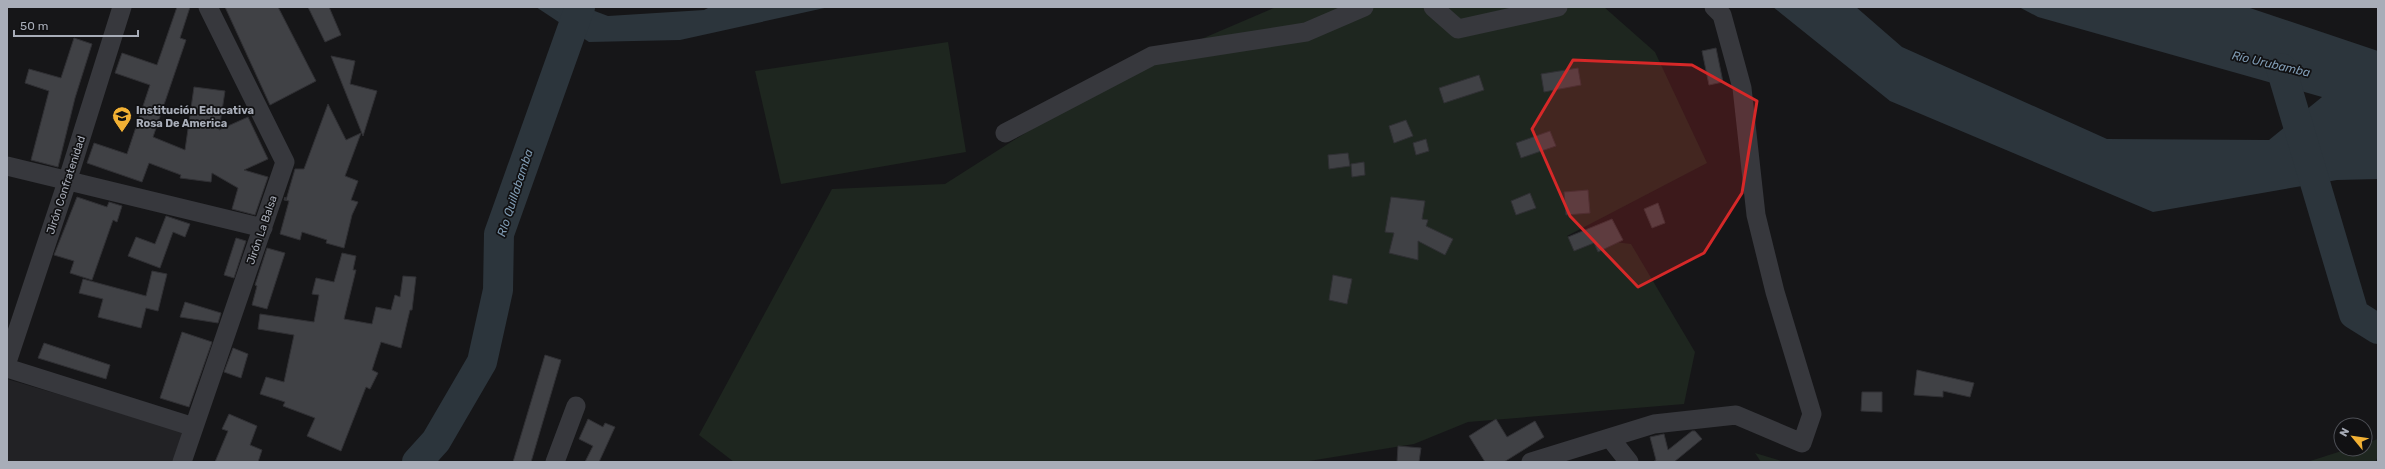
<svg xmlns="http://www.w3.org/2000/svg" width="2385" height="469" viewBox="0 0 2385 469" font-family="Rubik,sans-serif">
<rect width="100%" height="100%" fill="#161618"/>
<path fill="#222225" d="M7,379L186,432L176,462H7Z"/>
<path fill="#1e261f" d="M1276,7H1604L1655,52L1707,163L1567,236L1631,244L1695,352L1684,404L1468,422L1414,444L1303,462H734L699,435L832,189L945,184L1115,76Z
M948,42L966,152L781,184L755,71Z
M2378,439V457L2375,462H2307L2348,449H2365V443Z
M1755,453L1785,462H1761Z"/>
<path fill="#2c353c" d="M536,7H584L608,16L704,10L710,7H829L680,40L589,42Z
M1773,7H1856L1902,47L2107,139L2269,140L2322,97L2038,17L2019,7H2247L2378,51V179L2337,180L2153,212L1890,101Z"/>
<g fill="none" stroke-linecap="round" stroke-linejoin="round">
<path stroke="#2c353c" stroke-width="30" d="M2281,68L2354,314L2378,329
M417,462L436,441L482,362L498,290L499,234L580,7"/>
</g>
<path fill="#404145" stroke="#303034" d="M177,7H190L180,38L186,40L153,137L185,150L194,87L225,91L219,130L248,117L268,159L244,170L268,177L255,215L232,209L238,188L212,173L211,182L180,178L181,175L149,163L142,182L87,163L94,143L127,154L150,85L115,73L122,53L157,65Z
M225,7H278L316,81L270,105Z
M308,7H329L341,35L325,42Z
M74,38L92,44L75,98L58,167L31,160L49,91L25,83L29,69L61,78Z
M1716,48L1723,82L1709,85L1702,51Z
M331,56L355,61L350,84L377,91L363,136Z
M1578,68L1581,85L1544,92L1541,74Z
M1479,75L1484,90L1444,103L1439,88Z
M328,104L346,140L361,133L345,176L358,181L351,200L358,202L352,215L344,248L326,243L327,240L302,232L300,240L280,234L289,201L284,200L285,197L286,200L295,169H304Z
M1406,120L1413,136L1394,143L1389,126Z
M1550,131L1556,146L1521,158L1516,143Z
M1426,139L1429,151L1416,155L1413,143Z
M1348,153L1350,166L1329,169L1328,155Z
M1364,162L1365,175L1352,177L1351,164Z
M1588,190L1590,213L1566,215L1564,192Z
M1530,193L1536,208L1516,215L1511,201Z
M77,197L107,207L109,202L122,206L117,222L113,220L92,280L70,273L74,261L54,255Z
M1391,197L1425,201L1422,219L1428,220L1426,226L1453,239L1445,255L1418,241V260L1389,253L1394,233L1385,232Z
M1658,203L1665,223L1652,228L1644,209Z
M166,216L190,224L185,237L173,232L160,268L128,256L136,237L155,244Z
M1612,219L1623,240L1598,252L1594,243L1574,251L1568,237Z
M236,238L246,241L234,278L224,275Z
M267,248L285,253L267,309L252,305L257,286L255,285Z
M342,253L356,256L353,270H356L344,319L372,324L376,307L391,310L395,295L400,297L403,276L416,277L412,310H410L401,348L381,342L372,370L378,373L370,389L366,387L341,451L307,436L315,418L283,406L285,402L260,394L266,377L284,382L294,335L258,329L260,314L314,322L319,295L312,294L316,278L334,282Z
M152,271L167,274L158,311L146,308L141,328L98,317L103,299L79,293L83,279L146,296Z
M1333,275L1352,279L1347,304L1329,300Z
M185,302L221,313L218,323L180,317Z
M182,332L212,342L189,407L160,398Z
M44,343L110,365L106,379L38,358Z
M233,348L248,354L241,378L224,372Z
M545,355L561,360L531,462H513Z
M1917,370L1974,383L1970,397L1943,391V397L1914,395Z
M1862,392H1882V412L1861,411Z
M229,414L257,426L250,445L262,450L258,462H215L228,431L222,429Z
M588,419L603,427L605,423L615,427L599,462H585L593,446L579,439Z
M1496,419L1507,437L1535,421L1544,437L1504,462H1485L1469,436Z
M1692,431H1695L1702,439L1674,462H1653L1656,460L1650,437L1664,434L1668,450Z
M1398,446L1421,448L1419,462H1397Z"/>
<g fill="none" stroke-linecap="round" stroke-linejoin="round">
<path stroke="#37383d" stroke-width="19" d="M1433,7L1458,29L1558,7
M1005,133L1152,56L1306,32L1364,7
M7,166L263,228
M7,362L67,182L122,7
M7,368L194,427
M1610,438L1629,462
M182,462L285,162L208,7
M555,462L576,406
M1531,462L1654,424L1736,415L1802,443L1812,414L1775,292L1756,215L1742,88L1722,15L1714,7"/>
</g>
<path fill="#d62828" fill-opacity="0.2" stroke="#d62828" stroke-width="3" stroke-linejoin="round" d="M1573,60L1692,65L1757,101L1742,193L1704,253L1638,287L1570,216L1532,129Z"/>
<defs>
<g id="school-pin" transform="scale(1)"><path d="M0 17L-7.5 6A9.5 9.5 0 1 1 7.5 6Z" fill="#f2b134" stroke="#111113"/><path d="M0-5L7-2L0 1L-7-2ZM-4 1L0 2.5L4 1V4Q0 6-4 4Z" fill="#111"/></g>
</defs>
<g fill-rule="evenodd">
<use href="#school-pin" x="122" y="116"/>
</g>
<g text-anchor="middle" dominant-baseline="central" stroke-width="3.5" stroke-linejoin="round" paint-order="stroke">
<g font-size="11" font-weight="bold" fill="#a8adb8" stroke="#111113" text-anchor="start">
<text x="136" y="110">Institución Educativa<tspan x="136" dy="13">Rosa De America</tspan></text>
</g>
<g font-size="11" fill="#a8adb8" stroke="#111113">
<text transform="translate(66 185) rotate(-72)">Jirón Confratenidad</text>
<text transform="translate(262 230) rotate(-71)">Jirón La Balsa</text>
</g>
<g font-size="12" font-style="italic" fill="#7f9bb3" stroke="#111113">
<text transform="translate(2271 64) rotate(13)">Río Urubamba</text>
<text transform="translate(515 193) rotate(-72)">RIo Quillabamba</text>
</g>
</g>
<rect width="2385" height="469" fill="none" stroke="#a8adb8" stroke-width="16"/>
<g transform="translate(2353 437) rotate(299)"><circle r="19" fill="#111113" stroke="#4d4f55"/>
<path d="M0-3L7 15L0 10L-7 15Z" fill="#f2b134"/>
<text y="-6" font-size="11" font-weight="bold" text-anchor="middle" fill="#a8adb8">N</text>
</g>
<path d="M14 30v6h124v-6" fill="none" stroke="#a8adb8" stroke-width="2"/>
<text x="20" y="30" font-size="12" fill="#a8adb8" stroke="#111113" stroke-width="3" paint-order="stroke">50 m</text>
</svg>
